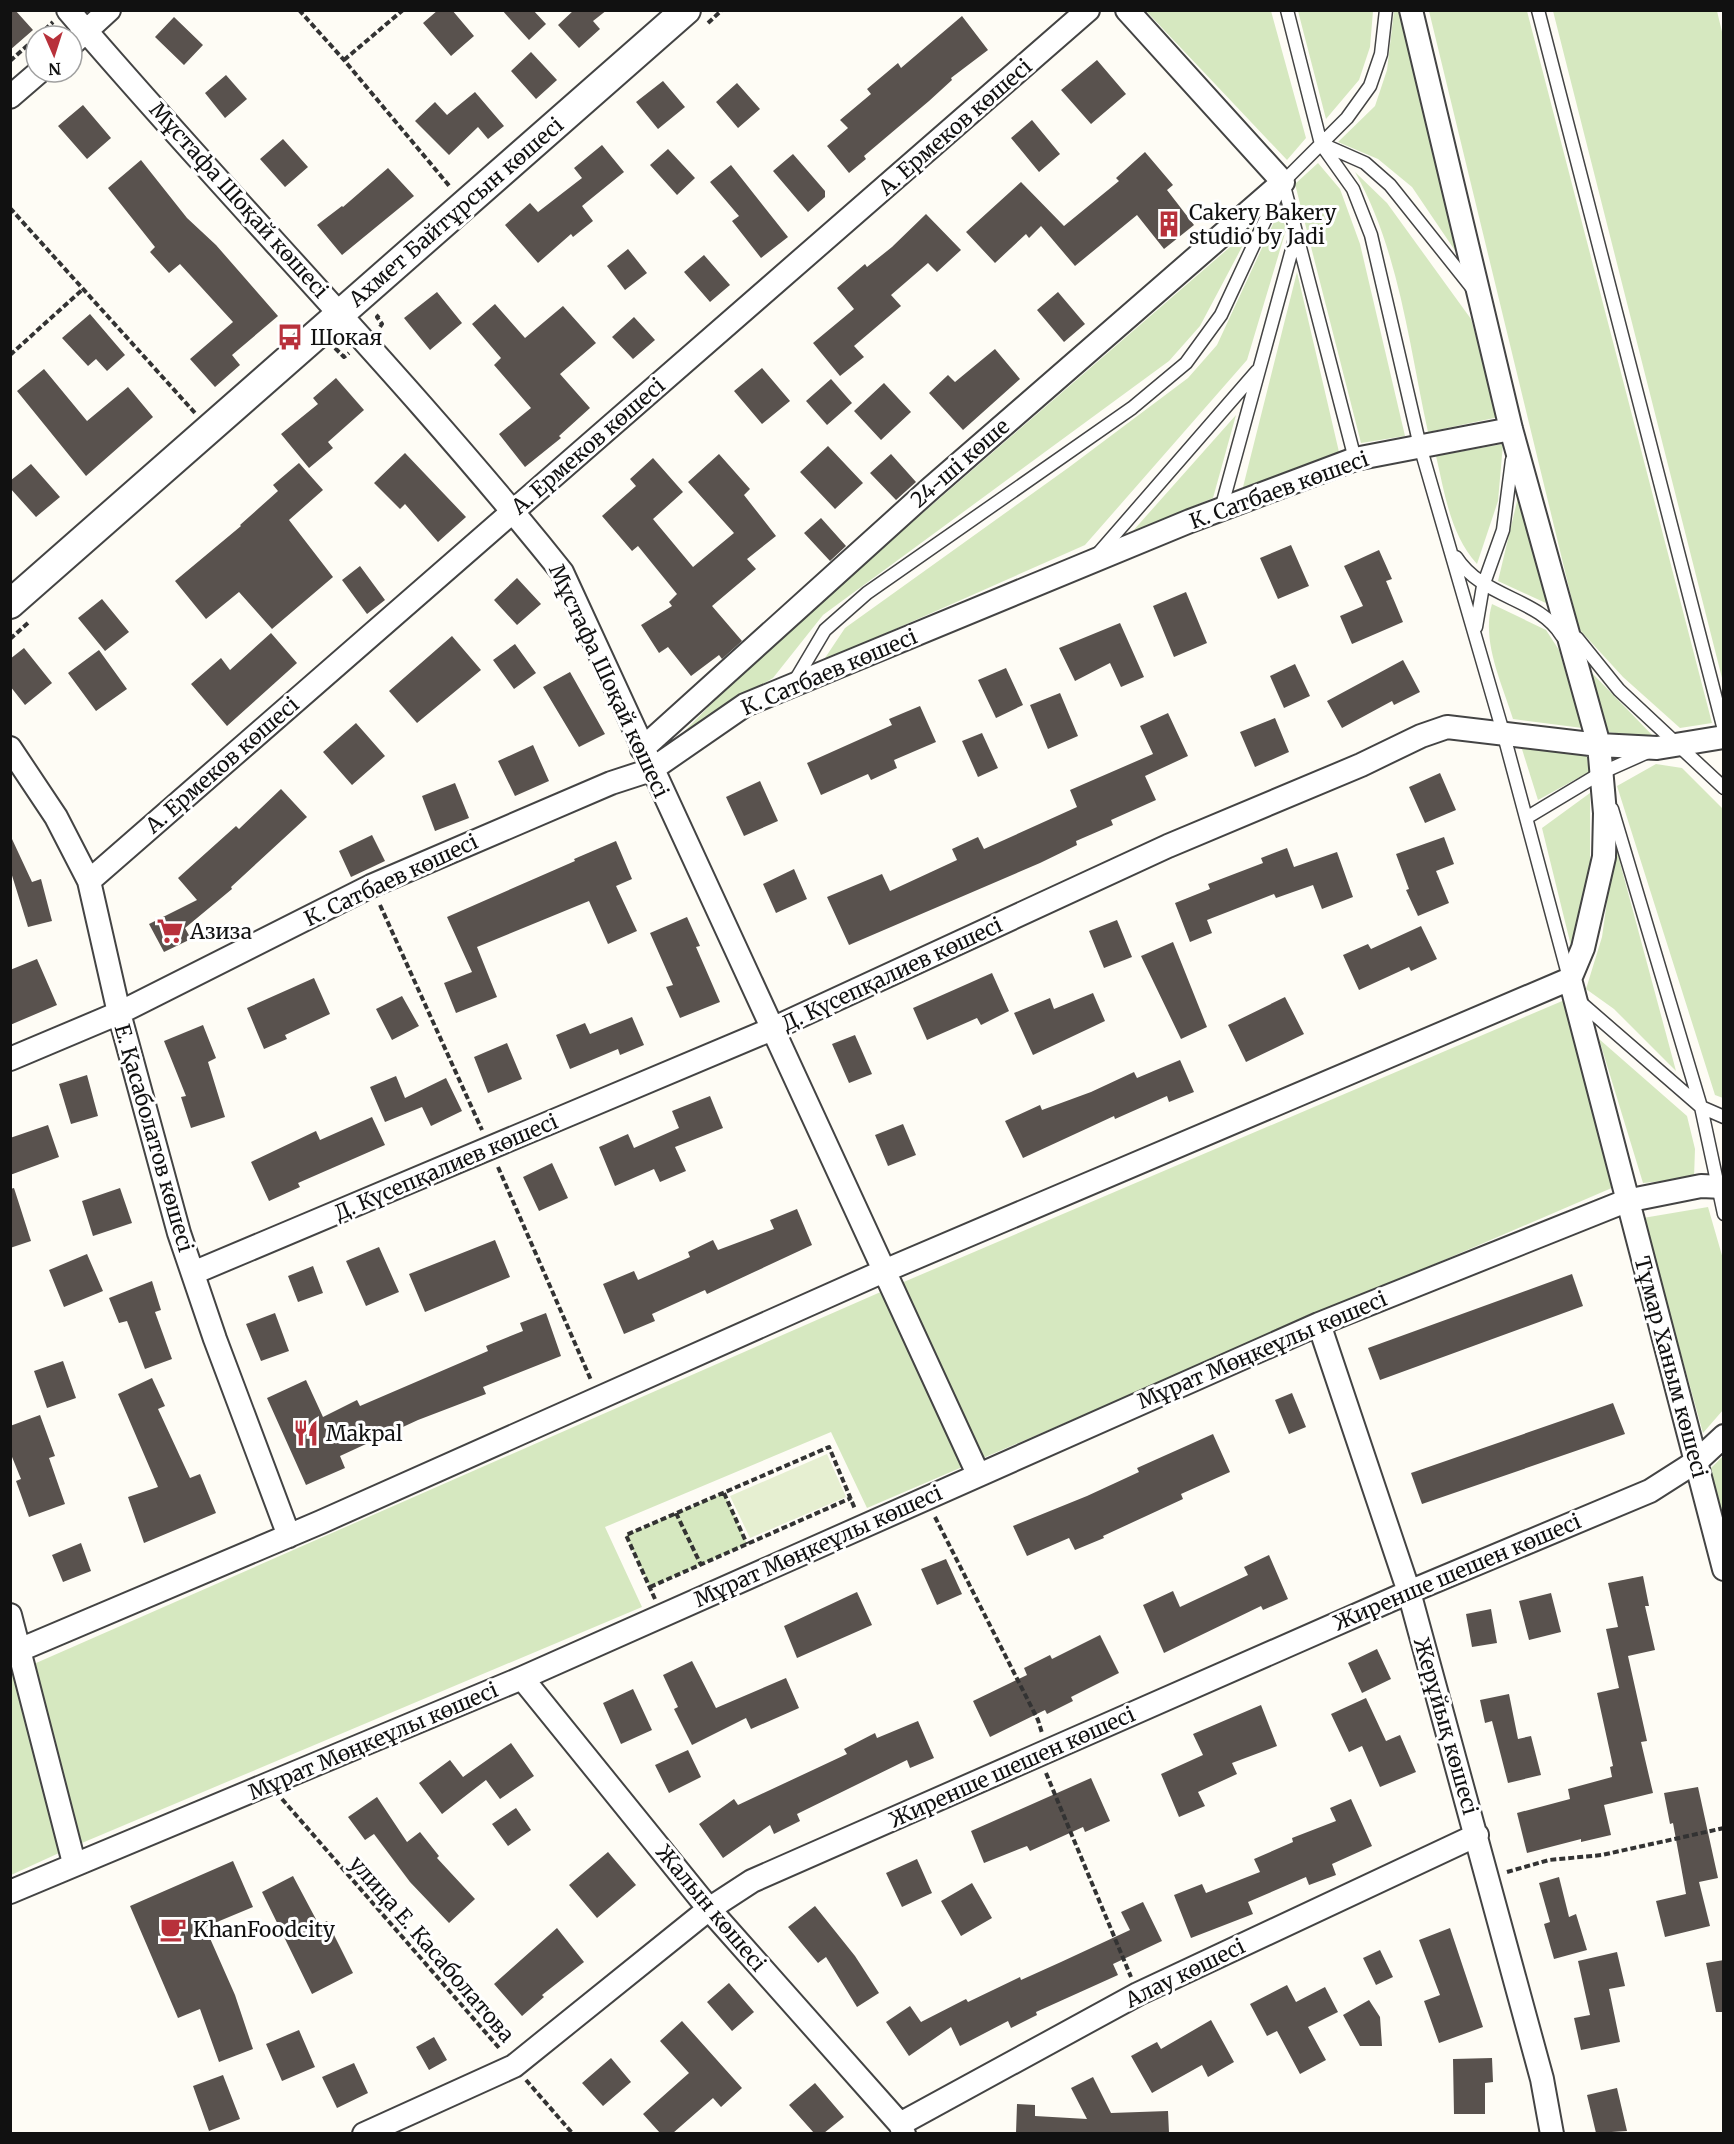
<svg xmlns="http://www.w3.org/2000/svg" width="1734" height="2144" viewBox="0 0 1734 2144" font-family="Merriweather,serif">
<rect width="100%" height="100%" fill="#fefcf5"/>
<path fill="#d6e8c0" d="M1146,11H1271L1306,138L1287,160Z
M1298,11H1373L1370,47L1359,80L1326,119Z
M1394,11H1400L1456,252L1412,187L1378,159L1338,142L1375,106L1387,70Z
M1429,11H1527L1712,723L1680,728L1623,677L1579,629Z
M1553,11H1717L1723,36V682Z
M1318,163L1340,189L1360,244L1405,436L1361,443L1295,184Z
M1355,172L1387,203L1471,319L1499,417L1428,432C1409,345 1399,250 1355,172Z
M1280,209L1286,230L1247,360L1085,545L823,661L845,628L1068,468L1188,378L1217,345Z
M1252,228L1200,326L1169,361L823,615L773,678L716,712L675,741L761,653Z
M1297,272L1339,452L1242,491Z
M1236,415L1213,498L1132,532Z
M1503,444L1498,501L1477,564C1450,534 1445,494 1436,456Z
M1519,493L1548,604L1498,581Z
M1492,604L1546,630L1559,650L1582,728L1513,719C1502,683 1481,641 1492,604Z
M1590,671L1654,737L1606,732Z
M1521,746L1586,751L1589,772L1538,800Z
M1656,764L1682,768L1723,809V1098L1715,1095L1617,786Z
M1590,793V864L1571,946L1542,828Z
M1615,844L1676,1071L1614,1009L1586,989L1602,937Z
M1574,996L1621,1184L867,1508L831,1432L605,1527L642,1607L70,1848L11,1875V1674L892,1287Z
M1599,1039L1687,1116L1695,1149L1694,1178L1643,1183Z
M1708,1207L1723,1259V1410L1703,1433L1643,1218Z
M1723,1456V1525L1710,1469Z
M724,1493L747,1544L650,1587L626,1535Z"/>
<path fill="#e6efd1" d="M827,1454L846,1497L750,1538L730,1496Z"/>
<path fill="#59524e" d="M10,10H15L33,30L10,50Z
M438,10H452L474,36L451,56L423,23Z
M502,10H533L546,24L529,40Z
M574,10H607L593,21L600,29L579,48L558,25Z
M962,16L988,50L951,78L952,80L929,101L864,156L866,159L849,173L827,146L848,128L840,120L871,94L867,89L898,63L901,68Z
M174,17L203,45L184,65L155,37Z
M531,52L557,80L536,99L511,71Z
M1097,60L1126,94L1091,124L1061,90Z
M226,75L247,99L225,118L205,93Z
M663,81L685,107L658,129L636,102Z
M737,83L760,109L738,128L716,102Z
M475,92L504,126L488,139L478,127L449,155L415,121L435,102L447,115Z
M83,105L111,138L87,159L58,126Z
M1032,120L1060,154L1039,172L1011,138Z
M283,139L308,167L285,187L260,159Z
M602,145L624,172L582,206L593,221L573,237L571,234L538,263L505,225L530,203L538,212L582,178L574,168Z
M668,149L695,178L677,195L650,165Z
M1145,152L1173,185L1167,190L1194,225L1164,249L1137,215L1075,266L1041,226L1029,238L1026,234L995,263L966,232L1021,182L1064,226L1119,181L1116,178Z
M793,154L825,191V197L808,212L773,171Z
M141,160L187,218L216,245L278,316L232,355L240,365L215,387L190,359L233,322L180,264L169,273L150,252L155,247L108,188Z
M731,165L788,237L761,258L732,221L739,216L710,182Z
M388,168L414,196L342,255L317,225L342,206L343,207Z
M926,214L961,250L937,272L928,263L891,295L901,306L854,346L864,357L840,376L813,343L854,309L837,288L865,264L867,267L892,247Z
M628,249L647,273L625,290L607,266Z
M704,255L730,285L710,302L684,272Z
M437,292L462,323L430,350L404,318Z
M1058,292L1085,324L1064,342L1037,310Z
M495,304L525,338L563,306L596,343L560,374L590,408L559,436L561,438L525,467L499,434L531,408L494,365L501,358L472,324Z
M90,314L125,355L107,371L96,359L88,366L62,338Z
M634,317L655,340L633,359L612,337Z
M995,349L1020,379L963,430L929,393L948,375L955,382Z
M762,368L790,401L762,424L734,391Z
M44,369L87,421L128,387L153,417L86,476L17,391Z
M336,378L364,410L328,442L333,448L309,468L281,434L318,404L313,398Z
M831,379L852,403L827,425L806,401Z
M884,383L911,412L881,440L854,411Z
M828,446L863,483L835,509L800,472Z
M405,453L466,517L438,542L405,504L400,509L374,483Z
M719,454L750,489L744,495L776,536L747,559L756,569L712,606L742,641L722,659L719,655L691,676L668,647L659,653L641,625L672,606L669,602L677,594L638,546L632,551L602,516L636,486L630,479L653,458L683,492L653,519L693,567L734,533L688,482Z
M891,454L916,482L896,500L870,473Z
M299,463L323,490L289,520L333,577L272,629L239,592L206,619L175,581L241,526L240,525L278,491L273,485Z
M31,464L60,497L36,517L10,488V481Z
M821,518L846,546L830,561L804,533Z
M1291,545L1309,586L1278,599L1260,558Z
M1379,550L1392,579L1386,581L1403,622L1352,644L1340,616L1363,606L1344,566Z
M360,566L385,600L367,614L342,580Z
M517,578L541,604L517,625L494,600Z
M1186,592L1207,643L1174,657L1153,606Z
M102,599L129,632L105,651L78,618Z
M1120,623L1144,677L1121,687L1110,663L1075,681L1059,648Z
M271,633L297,663L227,726L191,684L221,658L230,670Z
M452,636L481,670L417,723L389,691Z
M515,644L536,673L514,689L493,660Z
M24,648L52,683L25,705L10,686V659Z
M99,650L127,689L96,711L68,673Z
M1403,660L1420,692L1394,705L1392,701L1342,728L1327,701Z
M1295,664L1310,696L1284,708L1270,676Z
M1006,668L1023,705L996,718L978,680Z
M570,672L605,734L579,747L543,687Z
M1060,693L1078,736L1048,749L1030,705Z
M920,706L936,742L894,760L897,768L871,780L868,774L821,795L807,763L892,725L889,719Z
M1168,713L1188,756L1145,776L1156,800L1111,820L1113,825L1076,841L1077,845L1040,863L849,945L827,897L882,874L890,891L957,860L952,849L978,837L984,849L1077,807L1070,790L1153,754L1140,726Z
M1275,718L1289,752L1255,767L1240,732Z
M356,723L385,756L352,785L323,752Z
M982,733L998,768L978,777L962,741Z
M533,745L549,781L515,796L498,761Z
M1440,773L1456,810L1425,823L1409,787Z
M760,781L778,821L744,836L726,797Z
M455,783L469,818L435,831L422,796Z
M281,789L307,817L231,887L232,889L185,928L191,939L164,952L149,924L197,900L178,878L236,826L239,829Z
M372,835L385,861L351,877L339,851Z
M1444,837L1454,864L1436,871L1449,903L1418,916L1406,890L1409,889L1396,854Z
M12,839L32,882L41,879L52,921L28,927L10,869Z
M616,841L632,879L616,886L637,931L608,944L589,901L477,947L497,997L456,1013L444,983L472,972L447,917L575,861L574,859Z
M1287,848L1294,867L1337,852L1353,897L1322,909L1313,885L1276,898L1274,894L1207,920L1212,933L1190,942L1175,903L1210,889L1208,884L1263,863L1261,858Z
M794,869L807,899L776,913L763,884Z
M687,917L700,946L696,947L720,1002L680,1018L666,987L673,985L650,933Z
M1117,920L1132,957L1104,968L1089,931Z
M1421,926L1437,959L1411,971L1409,967L1359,990L1343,955L1368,944L1371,949Z
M1173,942L1207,1027L1181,1039L1141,956Z
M37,959L57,1005L10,1025V970Z
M992,973L1009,1011L981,1025L977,1018L927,1040L913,1008Z
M314,978L330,1014L285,1035L287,1039L264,1049L247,1008Z
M1093,993L1105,1021L1033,1055L1014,1013L1050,998L1054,1009Z
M402,996L419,1026L392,1040L376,1009Z
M1285,997L1304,1034L1246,1062L1228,1025Z
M632,1017L644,1045L620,1055L618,1049L570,1069L556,1035L585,1023L590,1034Z
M203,1025L216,1058L208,1062L225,1117L191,1128L181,1097L186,1096L164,1041Z
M855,1035L872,1074L849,1083L832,1044Z
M507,1043L522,1079L488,1093L474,1057Z
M1180,1060L1194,1092L1169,1102L1167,1096L1115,1119L1114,1116L1023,1158L1005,1121L1040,1105L1042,1110L1091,1092L1134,1072L1137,1078Z
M87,1075L98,1116L71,1124L59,1084Z
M396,1076L405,1098L446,1078L462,1111L431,1126L422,1107L385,1122L370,1087Z
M710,1096L723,1128L675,1147L686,1171L660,1182L654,1169L615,1186L599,1147L628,1134L634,1148L679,1128L672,1111Z
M372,1117L385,1145L298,1183L300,1187L269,1201L251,1162L316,1131L320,1140Z
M903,1124L916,1155L888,1166L875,1135Z
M48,1125L59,1157L10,1175V1138Z
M552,1163L568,1198L539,1211L523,1177Z
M14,1188L31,1241L10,1248V1189Z
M120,1188L132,1223L93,1236L82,1201Z
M797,1209L812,1245L707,1294L705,1290L652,1314L655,1321L624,1334L603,1284L634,1271L638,1280L690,1257L688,1252L713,1240L718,1250L774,1229L770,1220Z
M495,1240L510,1277L425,1312L409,1274Z
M379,1247L399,1292L366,1306L346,1261Z
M87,1254L103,1291L64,1307L49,1270Z
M313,1266L323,1293L298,1302L288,1276Z
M1572,1274L1583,1306L1380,1380L1368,1348Z
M152,1281L161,1310L155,1312L172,1359L145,1369L127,1321L119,1323L109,1298Z
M275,1313L289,1351L261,1361L246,1324Z
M546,1313L561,1356L483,1387L486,1394L418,1420L340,1456L345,1468L306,1485L267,1398L306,1380L323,1417L357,1400L360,1406L488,1351L486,1346L523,1331L520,1323Z
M63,1361L76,1398L47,1408L34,1371Z
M152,1378L165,1406L158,1409L190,1478L200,1474L216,1513L144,1543L128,1497L158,1487L118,1394Z
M1292,1393L1306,1427L1289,1434L1275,1400Z
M1613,1403L1625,1434L1422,1504L1411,1473Z
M40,1415L55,1456L49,1458L65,1504L29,1517L16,1481L21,1479L10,1452V1426Z
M1213,1434L1230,1472L1181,1494L1183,1499L1103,1536L1104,1538L1075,1550L1069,1538L1027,1556L1013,1526L1087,1496L1139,1472L1137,1468Z
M81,1543L91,1571L63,1582L52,1555Z
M1269,1555L1288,1599L1263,1610L1261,1606L1164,1653L1143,1605L1173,1591L1180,1607L1248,1575L1244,1567Z
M946,1559L962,1594L937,1605L921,1569Z
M1643,1576L1649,1606H1645L1655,1650L1628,1656L1647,1741L1641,1742L1653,1793L1604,1805L1611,1835L1581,1842V1839L1527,1853L1517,1813L1570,1799L1568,1789L1612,1777L1610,1767L1613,1766L1597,1693L1619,1688L1606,1629L1618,1627L1608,1583Z
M857,1592L872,1625L797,1658L784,1626Z
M1551,1593L1561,1632L1529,1640L1519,1601Z
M1491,1609L1497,1643L1472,1647L1466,1614Z
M1100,1635L1119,1673L1071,1697L1073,1701L1047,1714L1045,1710L990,1737L973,1701L1027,1675L1024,1668L1050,1655L1052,1659Z
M1377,1649L1391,1679L1362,1693L1348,1663Z
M692,1661L716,1708L786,1678L799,1708L751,1729L746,1718L692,1745L674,1709L678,1707L663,1675Z
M633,1689L652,1730L621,1744L603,1703Z
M1509,1694L1518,1739L1531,1736L1541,1775L1508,1783L1492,1721L1485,1723L1480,1700Z
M1366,1698L1386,1741L1400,1735L1416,1772L1380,1787L1362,1746L1349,1752L1331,1714Z
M1261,1705L1277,1746L1232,1763L1237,1774L1198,1792L1205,1806L1179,1817L1161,1774L1203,1755L1193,1734Z
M918,1721L934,1758L910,1768L907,1760L797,1814L800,1821L774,1834L770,1825L723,1858L699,1824L734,1799L738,1805L847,1754L844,1749L875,1733L877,1738Z
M511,1743L534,1776L500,1799L486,1780L442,1814L419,1783L450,1760L463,1777Z
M688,1750L701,1777L669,1793L655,1765Z
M1091,1778L1110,1821L1085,1832L1083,1827L1030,1851L1027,1846L984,1863L971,1831Z
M1698,1787L1718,1878L1699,1882L1710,1926L1665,1937L1656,1901L1686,1894L1673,1823L1670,1824L1664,1793Z
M377,1797L407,1842L420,1832L439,1856L437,1858L475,1899L449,1923L410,1882L374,1834L365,1840L348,1817Z
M1351,1799L1372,1846L1332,1864L1336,1875L1309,1885L1306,1877L1248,1902L1253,1914L1191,1938L1174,1895L1202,1884L1206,1893L1260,1872L1254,1859L1293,1842L1292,1838L1336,1821L1330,1808Z
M516,1808L531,1830L508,1846L492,1824Z
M608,1852L636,1885L597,1918L569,1885Z
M917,1859L932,1893L902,1907L886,1873Z
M233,1861L253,1907L205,1927L235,1995L253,2049L219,2062L200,2009L178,2018L130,1906Z
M293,1876L319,1925L327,1921L353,1973L312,1994L262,1892Z
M1559,1877L1569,1917L1576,1914L1587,1950L1554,1959L1544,1924L1550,1922L1539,1883Z
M972,1883L992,1918L961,1936L941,1901Z
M1143,1902L1162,1941L1113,1964L1118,1975L1036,2012L1037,2015L1011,2028L1008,2021L960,2046L951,2027L909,2056L886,2022L910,2006L921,2022L966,1999L968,2002L1020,1977L1021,1980L1061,1962L1130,1930L1121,1912Z
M815,1906L855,1956L879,1993L857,2007L826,1957L818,1963L788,1927Z
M557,1928L584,1962L542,1995L544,1997L522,2016L494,1984Z
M1450,1928L1483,2027L1439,2043L1424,2001L1440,1995L1419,1940Z
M1380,1950L1393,1977L1376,1985L1363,1958Z
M1617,1952L1625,1986L1609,1989L1620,2042L1581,2050L1574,2018L1590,2015L1578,1961Z
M1724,1960V2012H1716L1706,1963Z
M729,1983L754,2012L732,2031L707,2002Z
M1287,1985L1296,2002L1325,1987L1338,2012L1308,2027L1326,2060L1300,2074L1277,2031L1267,2036L1250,2004Z
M1369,2000L1380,2017L1382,2046H1360L1343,2015Z
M1211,2020L1234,2062L1208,2077L1202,2065L1152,2093L1131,2056L1157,2042L1161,2049Z
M682,2021L742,2088L721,2107L713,2098L673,2133H660L643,2114L689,2073L660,2041Z
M299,2030L315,2067L282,2081L266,2044Z
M434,2037L447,2060L429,2070L416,2047Z
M611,2058L631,2082L603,2106L582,2083Z
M1492,2058L1493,2082L1485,2083V2114H1454L1453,2059Z
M354,2063L368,2093L337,2108L322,2077Z
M223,2075L240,2119L209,2131L193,2086Z
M1093,2077L1111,2113L1168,2111L1169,2133H1016L1017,2104L1035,2105V2116L1087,2119L1071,2088Z
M815,2083L844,2117L824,2133H814L789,2105Z
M1617,2088L1627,2131L1596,2133L1587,2095Z"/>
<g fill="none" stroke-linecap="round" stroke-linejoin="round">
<g stroke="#444" stroke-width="15">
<path id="service" d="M1287,10L1321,144L1353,189L1371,235L1420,446L1503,732L1569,978
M1538,10L1724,730
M1322,144L1365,163L1390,185L1473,289
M1283,182L1355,459
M1221,509L1296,235
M1097,555L1257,371
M1456,557C1483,599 1538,597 1562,636
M1476,627L1483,586L1503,530L1512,460
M1577,638L1619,690L1724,788
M793,684L825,630L867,593L1132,408L1186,363L1221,315L1283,182L1347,118L1370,86L1381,54L1386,10
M1612,809L1701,1107L1724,1214
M1526,818L1601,773L1648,752
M1580,1002L1701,1107L1724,1117"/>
</g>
<g stroke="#444" stroke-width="26">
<path id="minor" d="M68,10C230,200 406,377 562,572L978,1474
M1411,10L1511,429L1599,745L1605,813L1604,857L1583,948L1570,979L1724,1569
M72,44L109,10
M10,97L39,72
M10,748L56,817L89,881L119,1013L179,1233L215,1339L289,1536
M642,749L930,489L1283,182L1127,10
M89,881L1088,10
M10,1059L119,1013L371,886L611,783L651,770L745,705L1190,521L1355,459L1511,429
M193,1273L772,1029L1168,846L1361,765L1421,736L1447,727L1599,745L1657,748L1724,737
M1319,1324L1409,1592L1542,2079L1552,2134
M10,1615L74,1863
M10,1654L321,1522L884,1271L1570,979
M522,1678L709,1909L900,2124L904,2134
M10,1892L522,1678L1319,1324L1626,1201L1701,1186L1724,1187
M900,2124L1138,1994L1477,1835
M364,2134L514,2066L709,1909L752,1881L1409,1592L1650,1491L1697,1461L1724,1436"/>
</g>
<g stroke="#444" stroke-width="32">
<path id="tertiary" d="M10,604L686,10"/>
</g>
<path stroke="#333" stroke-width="4" stroke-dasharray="6 3" stroke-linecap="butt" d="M299,10L344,60L451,188
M708,23L722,10
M38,36L53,22
M344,60L403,10
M10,61L36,38
M10,208L195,413
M379,315L377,317L382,324L380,327
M335,348L344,357L349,353
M10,355L83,289
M10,639L28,623
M380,905L482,1130
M498,1167L591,1380
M724,1493L747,1544
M676,1513L701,1565
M935,1517L1038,1720L1042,1733
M650,1587L851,1498
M655,1599L626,1535L829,1447L855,1509
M1046,1773L1131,1977
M282,1799L500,2049
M1507,1872L1549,1860L1602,1855L1724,1828
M526,2080L573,2134"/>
<use href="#service" stroke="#fff" stroke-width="12"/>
<use href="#minor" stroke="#fff" stroke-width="22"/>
<use href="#tertiary" stroke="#fff" stroke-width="28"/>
</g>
<defs>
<g id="building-bare" transform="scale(2.07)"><path d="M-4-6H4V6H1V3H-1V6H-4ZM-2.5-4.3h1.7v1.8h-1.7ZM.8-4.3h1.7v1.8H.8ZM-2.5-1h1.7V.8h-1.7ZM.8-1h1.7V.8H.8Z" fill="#b8313b" stroke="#fff" stroke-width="2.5" paint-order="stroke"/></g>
<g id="bus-bare" transform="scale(2.07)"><path d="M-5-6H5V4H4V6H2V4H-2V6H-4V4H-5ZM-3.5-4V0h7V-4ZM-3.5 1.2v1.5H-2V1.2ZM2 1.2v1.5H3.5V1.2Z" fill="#b8313b" stroke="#fff" stroke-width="2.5" paint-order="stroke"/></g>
<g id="supermarket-bare" transform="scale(2.07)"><path d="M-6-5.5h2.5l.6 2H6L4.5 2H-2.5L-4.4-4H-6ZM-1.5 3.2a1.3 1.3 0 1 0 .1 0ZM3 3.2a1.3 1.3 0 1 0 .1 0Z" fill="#b8313b" stroke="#fff" stroke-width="2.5" paint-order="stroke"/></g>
<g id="restaurant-bare" transform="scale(2.07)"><path d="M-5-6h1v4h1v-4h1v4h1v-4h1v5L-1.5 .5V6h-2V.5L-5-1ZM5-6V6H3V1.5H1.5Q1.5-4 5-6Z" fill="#b8313b" stroke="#fff" stroke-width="2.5" paint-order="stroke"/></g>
<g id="cafe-bare" transform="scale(2.07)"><path d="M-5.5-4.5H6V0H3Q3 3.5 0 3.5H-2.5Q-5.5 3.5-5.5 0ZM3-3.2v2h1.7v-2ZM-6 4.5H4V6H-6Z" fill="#b8313b" stroke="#fff" stroke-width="2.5" paint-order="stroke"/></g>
</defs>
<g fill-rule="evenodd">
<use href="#building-bare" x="1169" y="224"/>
<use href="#bus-bare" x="290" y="337"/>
<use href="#supermarket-bare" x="170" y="931"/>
<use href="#restaurant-bare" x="306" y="1433"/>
<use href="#cafe-bare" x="173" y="1929"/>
</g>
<g text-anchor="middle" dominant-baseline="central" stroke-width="6" stroke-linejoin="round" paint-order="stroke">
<g font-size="21" fill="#111" stroke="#fff">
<text transform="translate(955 127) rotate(-41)">А. Ермеков көшесі</text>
<text transform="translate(239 200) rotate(48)">Мұстафа Шоқай көшесі</text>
<text transform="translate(456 212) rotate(-41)">Ахмет Байтұрсын көшесі</text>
<text transform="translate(588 446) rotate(-41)">А. Ермеков көшесі</text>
<text transform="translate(960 463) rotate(-41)">24-ші көше</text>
<text transform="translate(1279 490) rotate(-20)">К. Сатбаев көшесі</text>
<text transform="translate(829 672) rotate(-23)">К. Сатбаев көшесі</text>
<text transform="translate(609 681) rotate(65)">Мұстафа Шоқай көшесі</text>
<text transform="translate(222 765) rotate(-41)">А. Ермеков көшесі</text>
<text transform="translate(391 880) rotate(-25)">К. Сатбаев көшесі</text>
<text transform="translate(892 974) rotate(-25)">Д. Күсепқалиев көшесі</text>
<text transform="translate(154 1138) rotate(74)">Е. Қасаболатов көшесі</text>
<text transform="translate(446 1167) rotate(-23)">Д. Күсепқалиев көшесі</text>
<text transform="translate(1262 1350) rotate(-23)">Мұрат Мөңкеұлы көшесі</text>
<text transform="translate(1671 1367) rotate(75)">Тұмар Ханым көшесі</text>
<text transform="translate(818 1546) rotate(-24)">Мұрат Мөңкеұлы көшесі</text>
<text transform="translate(1457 1572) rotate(-23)">Жиренше шешен көшесі</text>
<text transform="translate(1446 1726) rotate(74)">Жерұйық көшесі</text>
<text transform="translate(373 1741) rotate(-23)">Мұрат Мөңкеұлы көшесі</text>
<text transform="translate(1012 1767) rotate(-24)">Жиренше шешен көшесі</text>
<text transform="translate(711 1908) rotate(50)">Жалын көшесі</text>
<text transform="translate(432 1949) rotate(49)">улица Е. Касаболатова</text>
<text transform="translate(1185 1973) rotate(-26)">Алау көшесі</text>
</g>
<g font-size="21" fill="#111" stroke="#fff" text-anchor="start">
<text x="1189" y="212">Cakery Bakery<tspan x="1189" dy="24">studio by Jadi</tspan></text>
<text x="310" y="337">Шокая</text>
<text x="190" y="931">Азиза</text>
<text x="326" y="1433">Makpal</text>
<text x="193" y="1929">KhanFoodcity</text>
</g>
</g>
<rect width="1734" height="2144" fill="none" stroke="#111111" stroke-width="24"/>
<g transform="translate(54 54) rotate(177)"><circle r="28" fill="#ffffff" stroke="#a0a0a0" stroke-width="1.5"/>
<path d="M0-4.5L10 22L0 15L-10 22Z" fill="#b8313b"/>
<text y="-9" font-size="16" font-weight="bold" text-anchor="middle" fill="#111111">N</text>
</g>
</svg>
